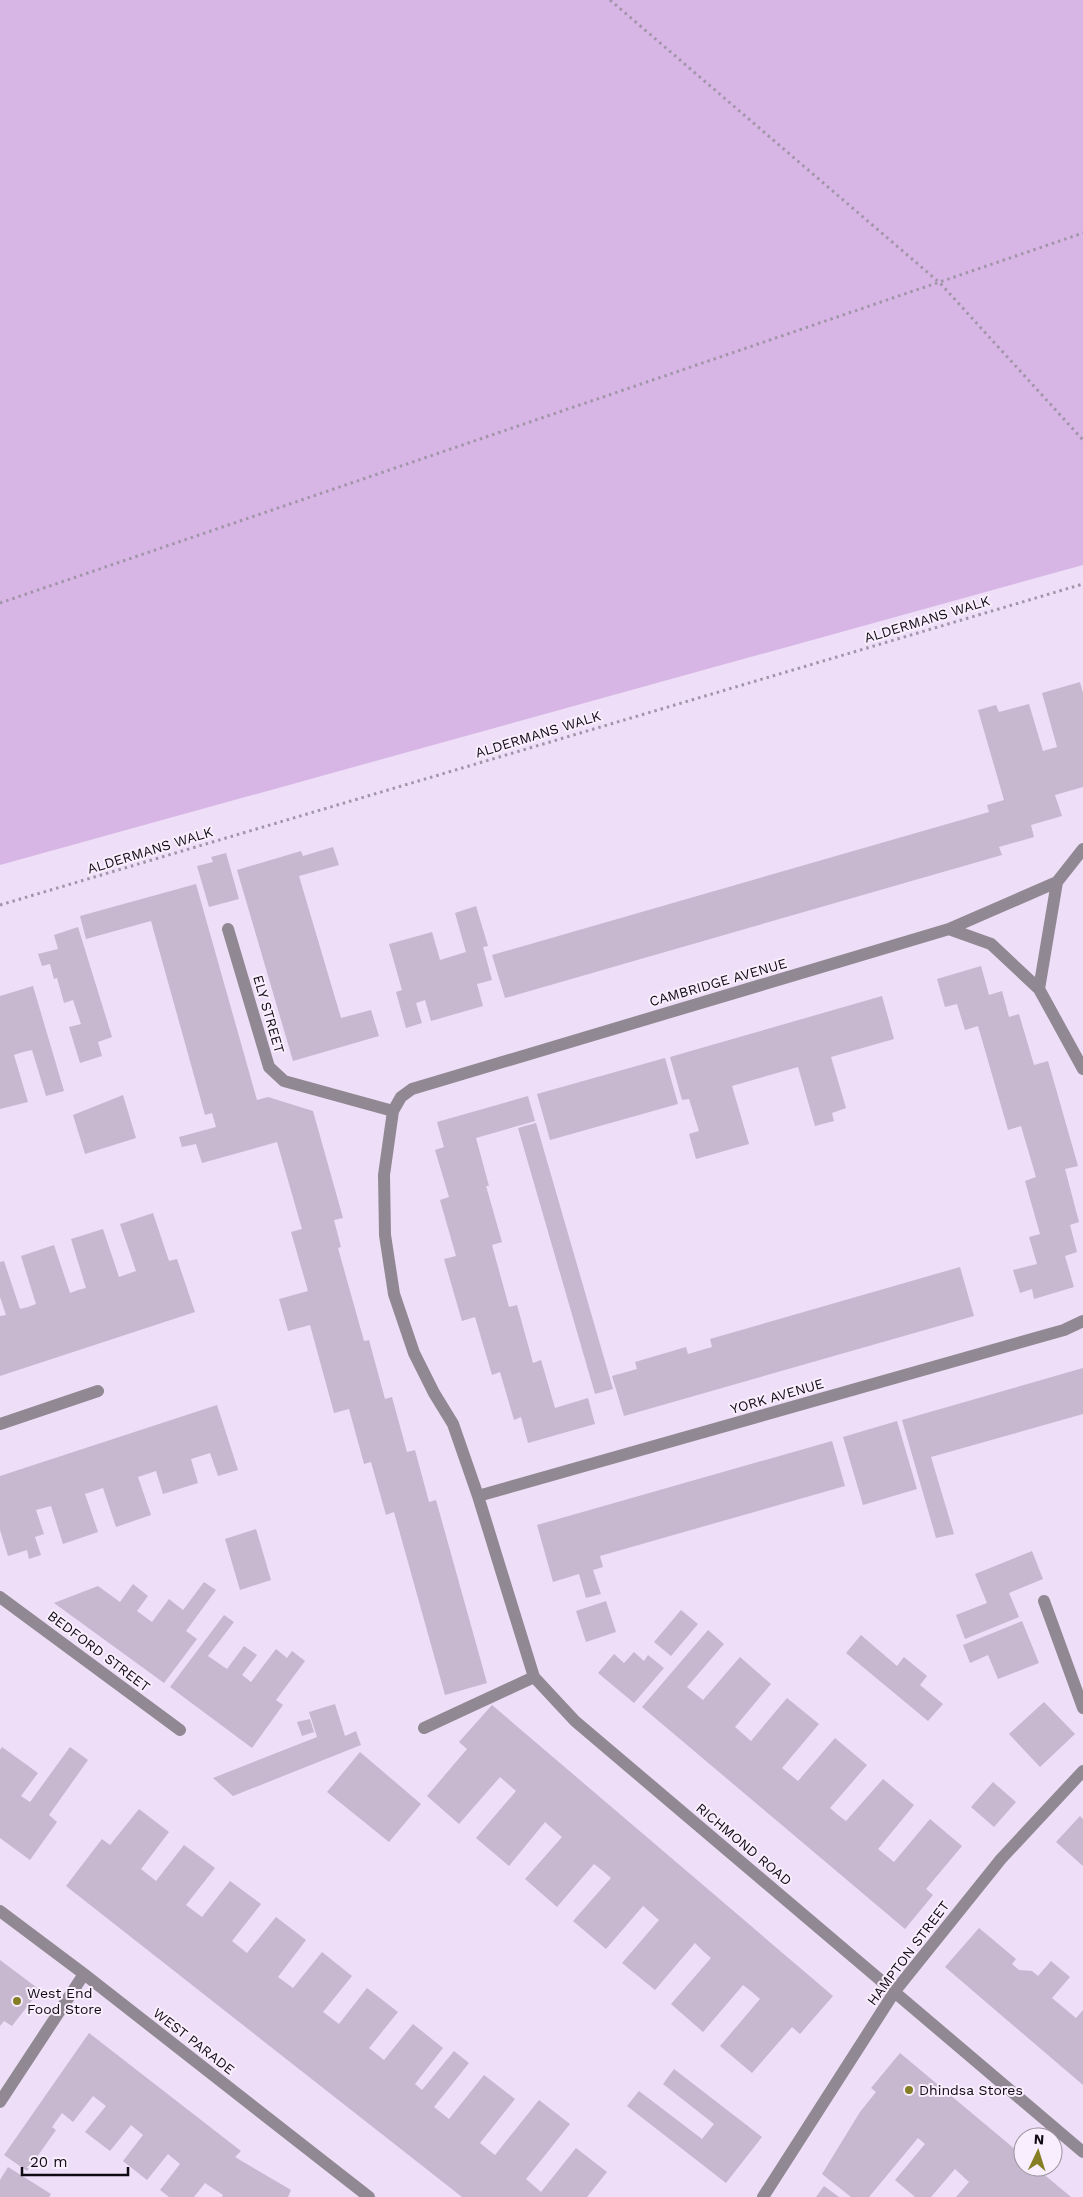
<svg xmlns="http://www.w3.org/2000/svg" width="1083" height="2197" viewBox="0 0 1083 2197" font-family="'Work Sans',sans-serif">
<rect width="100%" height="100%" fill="#eedef7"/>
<path fill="#d7b6e6" d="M0,0H1083V565L0,865Z"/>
<path fill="#c7b7cf" d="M1080,682L1083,693V787L1055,795L1062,816L1031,825L1034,837L999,847L1002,855L505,998L492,955L989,812L987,805L1004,800L978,710L996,705L999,712L1029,704L1043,751L1057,747L1042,693Z
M333,847L339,865L299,876L341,1018L371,1010L379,1036L293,1061L237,870L301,851L303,856Z
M226,853L239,899L209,907L197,866L213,862L211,857Z
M196,884L257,1100L268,1097L313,1111L343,1218L334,1220L341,1247L338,1248L364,1341L369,1340L385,1399L392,1397L407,1452L415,1450L429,1502L436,1500L487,1683L445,1695L394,1512L386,1515L371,1462L364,1464L349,1409L334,1413L310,1325L288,1331L279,1299L308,1291L291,1232L302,1229L277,1142L202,1163L196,1144L182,1147L179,1137L216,1127L212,1113L205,1115L151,921L86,939L80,916Z
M476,906L488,946L483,947L492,980L477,984L483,1006L431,1021L425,1000L416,1003L422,1023L406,1028L396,992L402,990L389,944L432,932L440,960L466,952L455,913Z
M78,927L112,1037L98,1042L102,1056L80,1063L69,1027L81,1024L73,1000L64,1003L57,978L54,979L50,964L42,966L38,954L58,949L54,935Z
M981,966L989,995L1002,991L1009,1017L1019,1014L1034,1065L1048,1061L1078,1166L1065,1169L1079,1222L1070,1225L1077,1252L1065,1256L1074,1287L1034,1299L1032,1289L1020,1293L1013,1270L1037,1264L1029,1237L1040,1234L1025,1181L1036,1177L1021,1126L1008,1130L978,1026L965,1030L957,1004L945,1007L937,979Z
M33,986L64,1091L46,1096L32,1050L23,1052L14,1055L28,1102L0,1109V996Z
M882,996L894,1039L831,1057L846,1108L832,1113L834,1121L815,1126L798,1067L732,1086L749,1144L696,1159L689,1134L699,1131L689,1099L682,1100L670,1057Z
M665,1058L678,1104L550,1140L537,1094Z
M123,1095L136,1138L85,1154L73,1115Z
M528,1096L535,1121L476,1138L489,1186H486L502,1242L492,1245L509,1307L517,1305L533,1363L541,1360L555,1408L588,1398L595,1424L528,1443L521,1417L514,1420L500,1372L492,1375L475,1317L462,1321L444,1259L456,1256L440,1200L449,1197L435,1150L444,1147L437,1122Z
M536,1123L613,1389L595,1394L518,1128Z
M153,1213L169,1261L177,1259L195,1312L0,1376V1316L6,1315L0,1297V1262L4,1261L20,1309L28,1307L36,1304L21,1256L54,1245L70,1293L78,1290L86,1288L71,1239L103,1229L119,1277L136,1271L120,1224Z
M960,1267L974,1316L624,1416L612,1376L637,1369L635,1362L686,1347L688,1354L712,1347L710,1339Z
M1083,1368V1414L931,1457L954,1534L936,1538L902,1420Z
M217,1405L238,1470L218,1476L210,1453L191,1459L198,1483L163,1494L156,1471L138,1477L151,1515L116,1527L103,1488L85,1494L98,1532L63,1544L51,1506L36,1510L44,1534L35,1537L41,1555L29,1559L27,1550L8,1556L0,1530V1476Z
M897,1421L917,1489L863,1505L843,1437Z
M832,1441L845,1486L600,1556L603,1567L593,1570L601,1594L586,1598L579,1574L553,1582L537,1525Z
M256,1529L271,1580L240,1590L225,1539Z
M1032,1551L1043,1579L1009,1593L1019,1617L965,1639L956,1615L987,1603L975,1574Z
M204,1582L216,1590L186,1631L197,1639L164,1683L54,1603L98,1586L120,1602L133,1584L148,1596L137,1611L152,1622L169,1599L183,1610Z
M606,1601L616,1632L586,1642L576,1611Z
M681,1610L698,1624L671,1656L654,1642Z
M224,1615L234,1622L208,1656L227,1669L244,1646L257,1655L242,1675L251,1682L276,1649L287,1658L292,1651L305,1661L276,1700L283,1705L252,1748L170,1687Z
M1022,1621L1039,1663L998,1679L988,1655L970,1663L963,1645Z
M708,1630L724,1644L687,1687L703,1700L740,1657L771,1684L735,1727L751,1741L787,1698L819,1724L782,1768L798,1781L835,1738L867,1765L830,1808L838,1815L846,1821L883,1779L914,1805L878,1849L894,1862L930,1819L962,1846L926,1889L933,1895L905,1929L642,1707Z
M861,1635L897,1666L904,1657L927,1676L920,1685L943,1704L928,1721L846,1653Z
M634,1652L644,1661L648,1655L664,1668L634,1703L598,1673L614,1654L624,1663Z
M1044,1702L1075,1734L1040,1767L1009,1734Z
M335,1704L345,1736L356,1731L361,1745L233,1796L213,1778L317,1737L309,1712Z
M492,1705L833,1996L800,2034L792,2027L752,2073L720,2046L760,1999L752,1992L743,1985L703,2032L671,2004L711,1958L703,1951L695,1943L655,1990L622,1963L659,1920L643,1906L606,1949L573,1921L611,1878L603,1871L594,1864L557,1907L525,1879L562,1837L554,1830L545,1822L509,1866L476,1838L516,1791L500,1777L459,1824L427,1796L467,1749L459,1742Z
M310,1719L314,1732L302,1736L297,1722Z
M2,1747L38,1773L21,1796L30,1802L70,1747L88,1760L49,1815L57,1822L30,1860L0,1838V1750Z
M360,1752L421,1804L389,1842L327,1792Z
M993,1782L1016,1802L994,1827L971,1807Z
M139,1809L169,1832L141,1869L156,1881L184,1845L215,1868L186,1905L202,1917L230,1881L261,1904L232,1941L247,1953L276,1917L306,1940L278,1977L293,1988L322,1952L352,1976L323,2012L339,2024L367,1988L398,2012L369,2048L384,2060L413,2024L443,2048L415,2084L422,2090L454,2051L469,2063L434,2107L449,2119L484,2075L515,2099L480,2143L495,2155L539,2100L570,2124L526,2179L541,2192L576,2148L607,2172L587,2197H462L66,1886L102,1839L110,1845Z
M1080,1816L1083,1819V1866L1056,1842Z
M979,1928L1016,1959L1012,1964L1019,1970L1032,1971L1038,1976L1051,1961L1070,1977L1052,1998L1076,2018L1083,2010V2085L945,1967Z
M0,1960L40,1990L12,2026L4,2021L0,2026Z
M89,2033L241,2151L235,2157L291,2190L288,2197H222L223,2195L205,2183L194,2197H169L160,2190L180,2164L168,2154L147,2180L123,2161L143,2135L131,2125L110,2151L85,2132L106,2106L93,2096L73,2122L62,2113L52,2127L56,2130L27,2171L4,2155Z
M900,2053L1023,2156V2167H1035L1071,2197H956L969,2182L955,2169L931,2197H915L895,2180L925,2144L918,2138L869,2197H851L822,2174L860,2112L876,2092L871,2088Z
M674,2069L762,2137L726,2183L627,2106L639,2091L702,2139L714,2124L663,2084Z
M8,2167L51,2194L49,2197H0V2180Z
M824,2186L839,2197H816Z"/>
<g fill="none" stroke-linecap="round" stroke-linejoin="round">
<path stroke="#a195a8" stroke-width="3" stroke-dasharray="2.5 4" stroke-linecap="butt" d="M610,0L940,283L1083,440
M0,603L1083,233
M0,905L1083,584"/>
<path stroke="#908993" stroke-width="12" d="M1057,882L949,929L412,1089L401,1097L393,1111L384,1175L385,1235L394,1294L414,1353L434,1393L453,1424L478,1496L534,1677L575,1721L1083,2152
M228,929L269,1067L284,1081L393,1111
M949,929L991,944L1039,989L1083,1069
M1039,989L1057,882L1083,849
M0,1424L98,1391
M478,1496L1064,1330L1083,1321
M0,1597L180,1730
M1044,1601L1083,1708
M424,1728L534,1677
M0,1911L84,1974L369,2197
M0,2102L84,1974
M763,2197L895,1991L1001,1859L1083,1771"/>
</g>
<g fill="#857e25" stroke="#f8eefd" stroke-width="2">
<circle cx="17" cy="2001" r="5"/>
<circle cx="909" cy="2090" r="5"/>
</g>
<g text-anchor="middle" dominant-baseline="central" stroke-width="4" stroke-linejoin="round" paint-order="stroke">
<g font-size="14" fill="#100a12" stroke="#f8eefd">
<text transform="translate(927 619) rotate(-17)">ALDERMANS WALK</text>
<text transform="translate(538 734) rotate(-17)">ALDERMANS WALK</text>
<text transform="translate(150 850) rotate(-17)">ALDERMANS WALK</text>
<text transform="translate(718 982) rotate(-16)">CAMBRIDGE AVENUE</text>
<text transform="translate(269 1014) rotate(74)">ELY STREET</text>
<text transform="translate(777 1396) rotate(-16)">YORK AVENUE</text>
<text transform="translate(99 1651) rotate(37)">BEDFORD STREET</text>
<text transform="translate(744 1844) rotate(40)">RICHMOND ROAD</text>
<text transform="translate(908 1953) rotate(-53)">HAMPTON STREET</text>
<text transform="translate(194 2041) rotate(38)">WEST PARADE</text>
</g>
<g font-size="14" fill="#100a12" stroke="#f8eefd" text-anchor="start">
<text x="27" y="1993">West End<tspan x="27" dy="16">Food Store</tspan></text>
<text x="919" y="2090">Dhindsa Stores</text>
</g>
</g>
<g transform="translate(1038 2152) rotate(4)"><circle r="24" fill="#f8eefd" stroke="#9b939f"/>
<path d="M0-4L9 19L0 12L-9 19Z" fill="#857e25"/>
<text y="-8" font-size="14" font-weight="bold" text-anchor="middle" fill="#100a12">N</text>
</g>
<path d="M22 2167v8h106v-8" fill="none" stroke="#100a12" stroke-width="2.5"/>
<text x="30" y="2167" font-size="15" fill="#100a12" stroke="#f8eefd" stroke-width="4" paint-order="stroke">20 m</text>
</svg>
